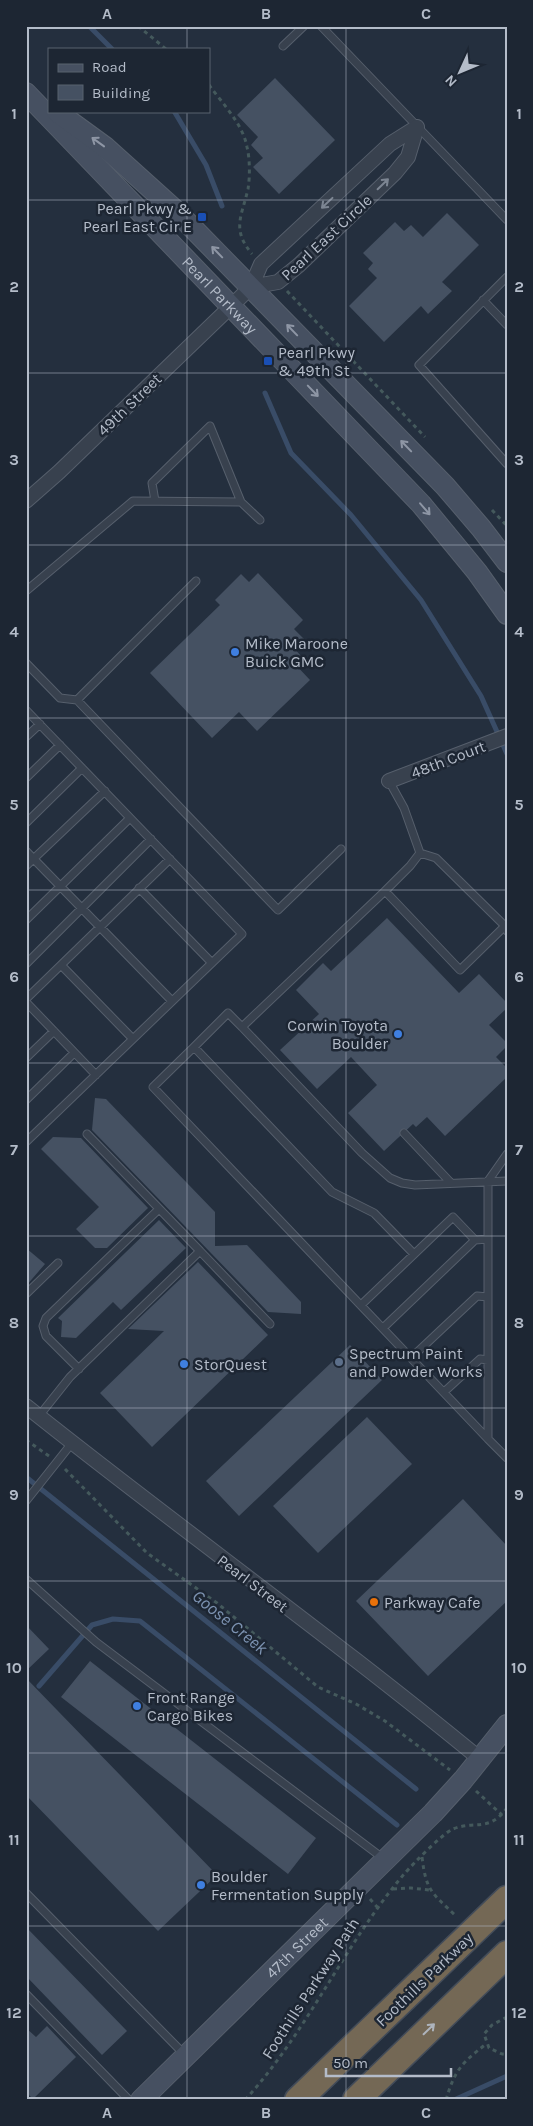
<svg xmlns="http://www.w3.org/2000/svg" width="533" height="2126" font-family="Karla,sans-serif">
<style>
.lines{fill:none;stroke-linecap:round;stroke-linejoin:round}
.stream{stroke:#394c67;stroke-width:5}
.building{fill:#455162}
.lane-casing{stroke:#565f6c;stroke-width:9}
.street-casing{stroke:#565f6c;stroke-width:16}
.secondary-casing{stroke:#565f6c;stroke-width:22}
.highway-casing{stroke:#434c59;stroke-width:29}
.path{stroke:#44595c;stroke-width:3;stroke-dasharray:4 4;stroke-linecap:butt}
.lane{stroke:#38414e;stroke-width:7}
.street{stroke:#38414e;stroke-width:14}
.secondary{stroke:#465061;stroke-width:20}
.highway{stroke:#746855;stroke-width:26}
.oneway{stroke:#8e96a5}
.oneway2{stroke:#7c8592}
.oneway3{stroke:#aeb4bd}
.grid{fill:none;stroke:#b4bcc9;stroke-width:1;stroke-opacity:0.55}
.transit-dot{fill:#1a4fb4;stroke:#1d2633;stroke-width:2}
.shop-dot{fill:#3f7fe0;stroke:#1d2633;stroke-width:2}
.service-dot{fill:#5c6f8a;stroke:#1d2633;stroke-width:2}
.food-dot{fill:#e8710a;stroke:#1d2633;stroke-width:2}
.labels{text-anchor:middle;stroke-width:5;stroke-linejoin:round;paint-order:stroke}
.poi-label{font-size:16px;fill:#b4bcc9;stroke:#1d2633;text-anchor:start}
.street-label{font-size:16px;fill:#b4bcc9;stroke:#1d2633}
.water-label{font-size:18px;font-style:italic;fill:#7c92b1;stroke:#1d2633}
.neatline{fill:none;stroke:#b4bcc9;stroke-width:2}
.grid-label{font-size:16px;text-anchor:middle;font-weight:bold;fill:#b4bcc9}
</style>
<rect width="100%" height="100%" fill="#242f3e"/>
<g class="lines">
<path class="stream" d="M89 26 112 49
M174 111 206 165 222 206
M265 393 291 453 351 515 421 600 481 696 507 754
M26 1477 416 1789
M39 1686 92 1625 113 1619 140 1621 397 1825
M454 2100 507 2076"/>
</g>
<path class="building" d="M275 78 335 140 279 194 253 167 263 158 251 145 258 137 237 115Z
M447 213 479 245 442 282 452 291 428 314 421 306 384 342 349 306 377 278 368 269 373 263 363 253 395 222 404 231 411 225 423 237Z
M258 573 303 620 294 629 304 639 294 648 301 656 294 663 310 680 257 731 239 712 212 738 150 673 220 605 215 600 241 574 249 582Z
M387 918 459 993 479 974 507 1003V1008L489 1025 507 1043V1046L496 1057 507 1068V1077L445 1136 427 1117 416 1127 413 1124 384 1151 348 1113 377 1085 351 1057 317 1089 280 1050 319 1014 296 990 323 963 331 971Z
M95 1098 106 1099 215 1212V1246L247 1245 301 1302V1314L268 1312 92 1130Z
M53 1137 81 1138 148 1208 107 1248H95L76 1229 99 1207 41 1149Z
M159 1220 186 1248 121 1310 113 1302 76 1338 61 1337 62 1321 58 1318Z
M26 1248 45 1264 26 1286Z
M198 1262 268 1335 152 1447 100 1393 164 1331 128 1329Z
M350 1345 382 1380 239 1516 206 1481Z
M367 1417 412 1464 318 1553 273 1506Z
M463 1499 507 1546V1601L428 1676 356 1601Z
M26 1625 49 1649 26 1671Z
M90 1661 316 1838 288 1874 61 1697Z
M26 1678 217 1875 158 1931 26 1795Z
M26 1927 127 2031 102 2055 26 1976Z
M47 2026 76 2057 33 2099 26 2092V2028L36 2037Z"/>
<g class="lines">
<defs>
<path id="lane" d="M321 26 507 220
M283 46 304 26
M507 277 419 365 507 464
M483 300 507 325
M155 501 152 483 210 426 241 502
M26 591 133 501 241 502 260 520
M26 663 60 698 77 700 278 910 341 849
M77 700 196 581
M26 710 242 934 26 1142
M26 737 40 724
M26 778 60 745
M389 781 404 808 420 853
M26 823 82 768
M26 851 172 1001
M420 853 410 866 385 891 460 970 505 926
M420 853 436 858 505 926 507 931
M26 866 105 791
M139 888 212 963
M385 891 242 1027 362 1153 390 1178 402 1183 415 1185 507 1181
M26 920 130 818
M26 964 151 839
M61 965 133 1039
M26 999 170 859
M26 1002 96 1075
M194 1047 228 1013 242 1027
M26 1058 54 1031
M26 1100 74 1053
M404 1133 451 1183
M87 1134 200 1251
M507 1154 488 1181V1439L507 1458
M414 1254 374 1213 332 1192 194 1047 153 1087 488 1439
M26 1294 58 1263
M361 1305 453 1217 475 1240
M383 1328 475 1240 488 1239
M411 1358 477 1296 488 1297
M79 1369 46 1336 43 1326 46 1318 159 1209
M444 1392 480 1359 488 1360
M39 1416 70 1377 200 1251 270 1324
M26 1501 72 1443
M26 1579 96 1642 384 1859
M26 1893 184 2054
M26 1994 129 2100"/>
<path id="street" d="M251 287 278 282 299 265 395 173 408 157 417 127
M26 501 59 472 251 287 261 264 390 144 417 127
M389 781 507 736
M26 1406C176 1526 332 1637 480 1759"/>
<g id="secondary">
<path id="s1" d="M26 93 421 504 477 572 507 614"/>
<path d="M57 112 105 147 176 211 445 486 481 528 507 562"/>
<path id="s2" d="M141 2100 433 1813 463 1780 507 1725"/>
</g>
<path id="highway" d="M298 2100 507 1899
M356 2100 507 1954"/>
</defs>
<use href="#lane" class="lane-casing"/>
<use href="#street" class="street-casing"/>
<use href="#secondary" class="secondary-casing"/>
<use href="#highway" class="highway-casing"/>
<path class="path" d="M138 26 166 49
M209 85C222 103 243 124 247 147 250 159 250 177 248 189 242 216 231 229 252 254
M287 291 425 437
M492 510 507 526
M26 1440 49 1456
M65 1469 147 1553 217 1603 318 1687 356 1704 385 1721 450 1770
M476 1791 502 1815
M422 1857C426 1891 432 1893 456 1916
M393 1889 411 1888 429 1890
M370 1899 378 1908
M507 2017 492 2025 484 2034 489 2048 502 2054H507
M245 2100C308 2031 345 1943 405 1873 413 1864 443 1833 453 1829 475 1820 488 1833 507 1808
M446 2100C455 2069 462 2063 486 2044"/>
<use href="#lane" class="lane"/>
<use href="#street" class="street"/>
<use href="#secondary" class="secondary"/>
<use href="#highway" class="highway"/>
</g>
<defs><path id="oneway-shaft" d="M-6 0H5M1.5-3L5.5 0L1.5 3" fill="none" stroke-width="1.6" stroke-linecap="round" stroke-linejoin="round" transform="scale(1.25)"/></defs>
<g class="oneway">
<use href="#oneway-shaft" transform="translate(98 142) rotate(-144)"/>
<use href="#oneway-shaft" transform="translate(217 252) rotate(-134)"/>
<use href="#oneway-shaft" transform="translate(292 330) rotate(-134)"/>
<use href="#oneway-shaft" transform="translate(313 391) rotate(46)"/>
<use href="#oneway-shaft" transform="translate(406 446) rotate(-134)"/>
<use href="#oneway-shaft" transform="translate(425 509) rotate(49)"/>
</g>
<g class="oneway2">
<use href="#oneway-shaft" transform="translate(383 184) rotate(-44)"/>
<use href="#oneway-shaft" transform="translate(327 203) rotate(137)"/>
</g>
<use class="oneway3" href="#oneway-shaft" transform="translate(429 2029) rotate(-44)"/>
<path class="grid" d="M187 26V49M346 26V2100M187 111V2100M26 200H507M26 373H507M26 545H507M26 718H507M26 890H507M26 1063H507M26 1236H507M26 1408H507M26 1581H507M26 1753H507M26 1926H507"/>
<g class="transit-dot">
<rect x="197" y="212" width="10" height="10" rx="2.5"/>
<rect x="263" y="356" width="10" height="10" rx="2.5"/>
</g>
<g class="shop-dot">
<circle cx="235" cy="652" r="5"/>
<circle cx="398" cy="1034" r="5"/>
<circle cx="184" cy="1364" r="5"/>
<circle cx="137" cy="1706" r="5"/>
<circle cx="201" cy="1885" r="5"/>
</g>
<circle class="service-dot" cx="339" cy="1362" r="5"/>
<circle class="food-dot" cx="374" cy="1602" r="5"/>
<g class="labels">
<g class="poi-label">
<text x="192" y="214" text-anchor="end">Pearl Pkwy &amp;<tspan x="192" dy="18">Pearl East Cir E</tspan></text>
<text x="278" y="358">Pearl Pkwy<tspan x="278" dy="18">&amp; 49th St</tspan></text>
<text x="245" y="649">Mike Maroone<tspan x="245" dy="18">Buick GMC</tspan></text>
<text x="388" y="1031" text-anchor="end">Corwin Toyota<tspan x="388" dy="18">Boulder</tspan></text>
<text x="349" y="1359">Spectrum Paint<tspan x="349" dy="18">and Powder Works</tspan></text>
<text x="194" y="1370">StorQuest</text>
<text x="384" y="1608">Parkway Cafe</text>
<text x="147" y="1703">Front Range<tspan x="147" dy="18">Cargo Bikes</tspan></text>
<text x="211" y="1882">Boulder<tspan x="211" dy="18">Fermentation Supply</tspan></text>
</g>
<g class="street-label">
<text transform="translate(326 237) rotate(-43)" y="6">Pearl East Circle</text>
<text dy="6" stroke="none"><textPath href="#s1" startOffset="280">Pearl Parkway</textPath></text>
<text transform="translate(129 404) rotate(-44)" y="6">49th Street</text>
<text transform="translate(448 759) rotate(-21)" y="6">48th Court</text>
<text transform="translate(253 1583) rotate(37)" y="6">Pearl Street</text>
<text dy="6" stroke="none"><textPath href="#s2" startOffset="218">47th Street</textPath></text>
<text transform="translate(424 1979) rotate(-44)" y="6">Foothills Parkway</text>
<text transform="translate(310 1988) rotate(-57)" y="6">Foothills Parkway Path</text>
</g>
<g class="water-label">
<text transform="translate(230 1622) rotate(39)" y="6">Goose Creek</text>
</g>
</g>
<rect width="533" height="2126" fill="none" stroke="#1d2633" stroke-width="55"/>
<rect x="48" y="48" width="162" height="65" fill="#1d2633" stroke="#59626f"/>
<rect x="58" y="64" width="25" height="8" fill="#465061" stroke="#59626f"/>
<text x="92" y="72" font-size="15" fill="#b4bcc9">Road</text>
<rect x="58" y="85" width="25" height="15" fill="#455162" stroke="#59626f"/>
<text x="92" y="98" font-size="15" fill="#b4bcc9">Building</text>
<g transform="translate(460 72) rotate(226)" stroke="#1d2633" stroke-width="4" paint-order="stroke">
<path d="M0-4L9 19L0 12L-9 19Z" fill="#b4bcc9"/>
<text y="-8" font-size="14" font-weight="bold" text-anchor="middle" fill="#b4bcc9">N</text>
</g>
<path d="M326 2068v8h125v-8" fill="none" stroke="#b4bcc9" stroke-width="2.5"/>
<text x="333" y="2068" font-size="15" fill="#b4bcc9" stroke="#1d2633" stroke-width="4" paint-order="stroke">50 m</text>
<rect x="28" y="28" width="478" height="2070" class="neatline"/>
<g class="grid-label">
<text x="107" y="19">A</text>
<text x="266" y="19">B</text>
<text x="426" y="19">C</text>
<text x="14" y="119">1</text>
<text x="519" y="119">1</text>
<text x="14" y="292">2</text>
<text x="519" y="292">2</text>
<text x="14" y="465">3</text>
<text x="519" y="465">3</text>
<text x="14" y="637">4</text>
<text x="519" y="637">4</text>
<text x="14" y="810">5</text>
<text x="519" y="810">5</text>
<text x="14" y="982">6</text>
<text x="519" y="982">6</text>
<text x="14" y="1155">7</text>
<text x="519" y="1155">7</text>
<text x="14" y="1328">8</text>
<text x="519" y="1328">8</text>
<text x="14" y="1500">9</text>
<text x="519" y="1500">9</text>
<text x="14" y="1673">10</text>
<text x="519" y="1673">10</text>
<text x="14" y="1845">11</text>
<text x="519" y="1845">11</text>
<text x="14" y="2018">12</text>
<text x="519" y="2018">12</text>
<text x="107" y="2118">A</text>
<text x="266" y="2118">B</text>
<text x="426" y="2118">C</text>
</g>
</svg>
